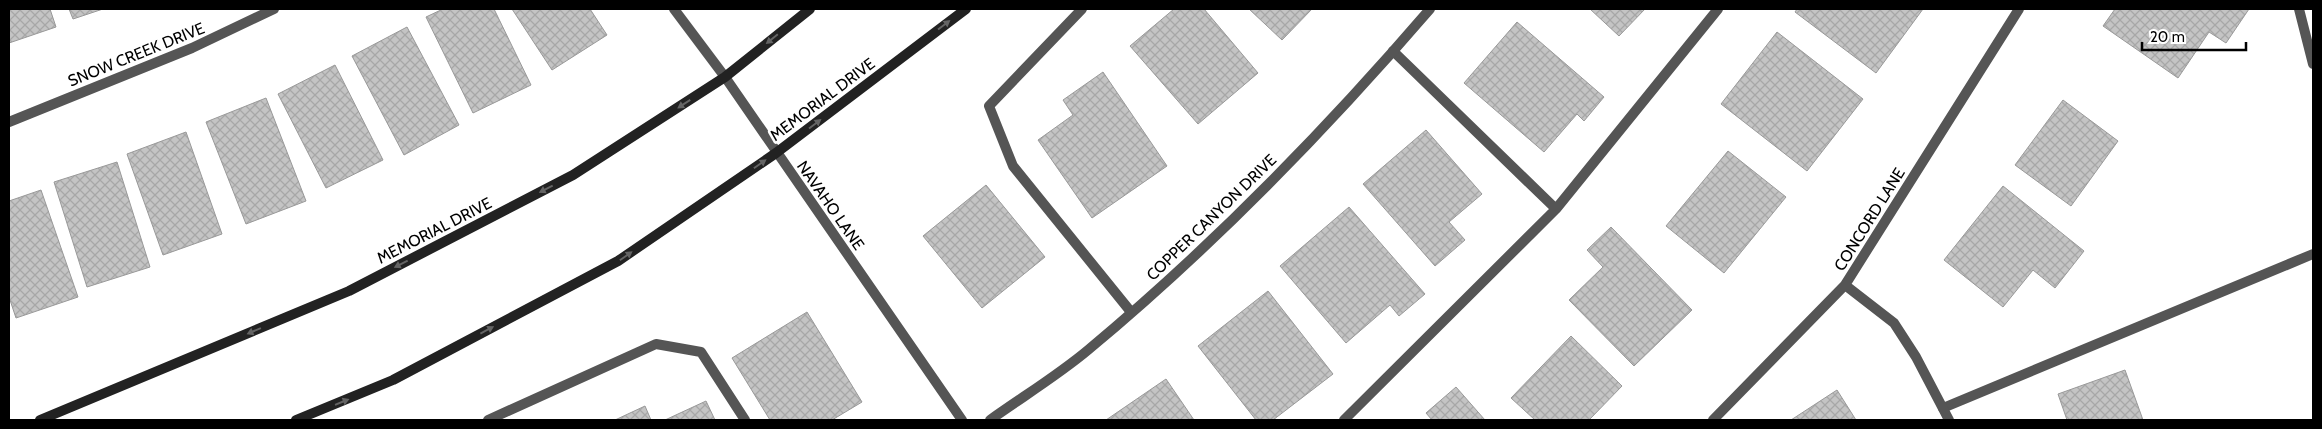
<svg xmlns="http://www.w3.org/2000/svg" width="2322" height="429" font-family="Cabin,sans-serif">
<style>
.building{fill:url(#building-cross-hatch);stroke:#999}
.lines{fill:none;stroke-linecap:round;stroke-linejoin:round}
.lane{stroke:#555;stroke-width:10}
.street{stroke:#555;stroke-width:10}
.secondary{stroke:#222;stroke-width:10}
.oneway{fill:#646464}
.labels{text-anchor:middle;stroke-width:5;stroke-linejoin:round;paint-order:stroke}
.street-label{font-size:16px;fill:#000;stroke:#fff}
</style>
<defs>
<pattern id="building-cross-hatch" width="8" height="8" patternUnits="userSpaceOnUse" patternTransform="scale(1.25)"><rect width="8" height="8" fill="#c4c4c4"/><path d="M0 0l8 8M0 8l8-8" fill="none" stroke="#a7a7a7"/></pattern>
</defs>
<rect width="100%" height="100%" fill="#fff"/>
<path class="building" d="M9 9H50L56 27 9 43Z
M69 9H103L73 19Z
M443 9H494L531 85 473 113 426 17Z
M512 9H590L607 35 552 70Z
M1174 9H1204L1258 73 1198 124 1130 46Z
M1249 9H1312L1282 40Z
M1590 9H1645L1619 36Z
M1797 9H1923L1876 73 1795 12Z
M2115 9H2249L2226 43 2209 32 2178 78 2103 26Z
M1517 22 1604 97 1584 121 1577 114 1544 152 1464 83Z
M407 27 459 125 404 155 352 56Z
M1777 32 1863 99 1807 171 1721 104Z
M335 65 383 160 326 188 278 94Z
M1103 72 1167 166 1092 218 1038 140 1073 115 1063 100Z
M266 98 306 201 246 224 206 122Z
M2063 100 2118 141 2071 206 2015 165Z
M1426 130 1482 194 1449 222 1465 240 1435 266 1363 184Z
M186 132 222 234 163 255 127 154Z
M1728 151 1786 197 1724 273 1666 226Z
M117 162 150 267 87 287 54 182Z
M986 185 1045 257 982 308 923 236Z
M2003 186 2084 251 2055 288 2033 270 2003 307 1944 260Z
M41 190 78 297 16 318 9 297V201Z
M1349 207 1425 294 1399 316 1390 305 1346 343 1280 266Z
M1611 227 1692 310 1634 366 1569 300 1603 267 1587 250Z
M1268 291 1333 374 1273 420H1256L1198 346Z
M807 312 862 402 832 420H770L732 358Z
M1571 336 1622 386 1589 420H1535L1511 398Z
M2125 370 2143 420H2067L2058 394Z
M1166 379 1194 420H1106Z
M1456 387 1485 420H1432L1426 413Z
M1837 390 1856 420H1791Z
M706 401 715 420H665Z
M645 406 651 420H615Z"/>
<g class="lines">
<path class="lane" d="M1082 9 989 106 1013 166 1131 312
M2299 9 2313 64
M1393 51 1556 209 1718 9
M1943 408 2313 254
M488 420 656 344 701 352 745 420
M1344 420 1556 209"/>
<path class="street" d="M674 9 725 77 962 420
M9 122 192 48 274 9
M1845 285 1894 323 1916 357 1949 420
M990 420C1022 397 1057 376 1088 350 1212 247 1325 131 1430 9
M1713 420 1845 285 2019 9"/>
<path class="secondary" d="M40 420 349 291 573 175 725 77 810 9
M296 420 393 380 618 261 776 153 966 9"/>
</g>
<defs><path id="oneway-solid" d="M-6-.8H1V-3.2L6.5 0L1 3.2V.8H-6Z" transform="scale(1.25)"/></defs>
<g class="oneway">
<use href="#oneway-solid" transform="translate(944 25) rotate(-37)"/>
<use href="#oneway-solid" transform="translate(772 39) rotate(141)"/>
<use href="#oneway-solid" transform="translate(684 104) rotate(147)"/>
<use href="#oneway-solid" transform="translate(815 124) rotate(-37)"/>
<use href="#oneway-solid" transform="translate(760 164) rotate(-35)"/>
<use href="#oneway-solid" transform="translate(546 189) rotate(153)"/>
<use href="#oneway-solid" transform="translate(626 256) rotate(-35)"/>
<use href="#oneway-solid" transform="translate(401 264) rotate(153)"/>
<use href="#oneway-solid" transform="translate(487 330) rotate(-28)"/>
<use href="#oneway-solid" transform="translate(254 331) rotate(157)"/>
<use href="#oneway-solid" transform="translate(342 402) rotate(-22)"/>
</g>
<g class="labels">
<g class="street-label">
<text transform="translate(136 54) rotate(-22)" y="6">SNOW CREEK DRIVE</text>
<text transform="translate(822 99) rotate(-37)" y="6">MEMORIAL DRIVE</text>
<text transform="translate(831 205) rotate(55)" y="6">NAVAHO LANE</text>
<text transform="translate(1211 217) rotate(-44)" y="6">COPPER CANYON DRIVE</text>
<text transform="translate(1869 219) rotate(-58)" y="6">CONCORD LANE</text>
<text transform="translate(434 230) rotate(-27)" y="6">MEMORIAL DRIVE</text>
</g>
</g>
<rect width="2322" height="429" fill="none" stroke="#000000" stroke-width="20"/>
<path d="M2142 42v8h104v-8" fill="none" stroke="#000000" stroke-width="2.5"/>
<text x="2150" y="42" font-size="15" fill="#000000" stroke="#ffffff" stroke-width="4" paint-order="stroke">20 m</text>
</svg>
